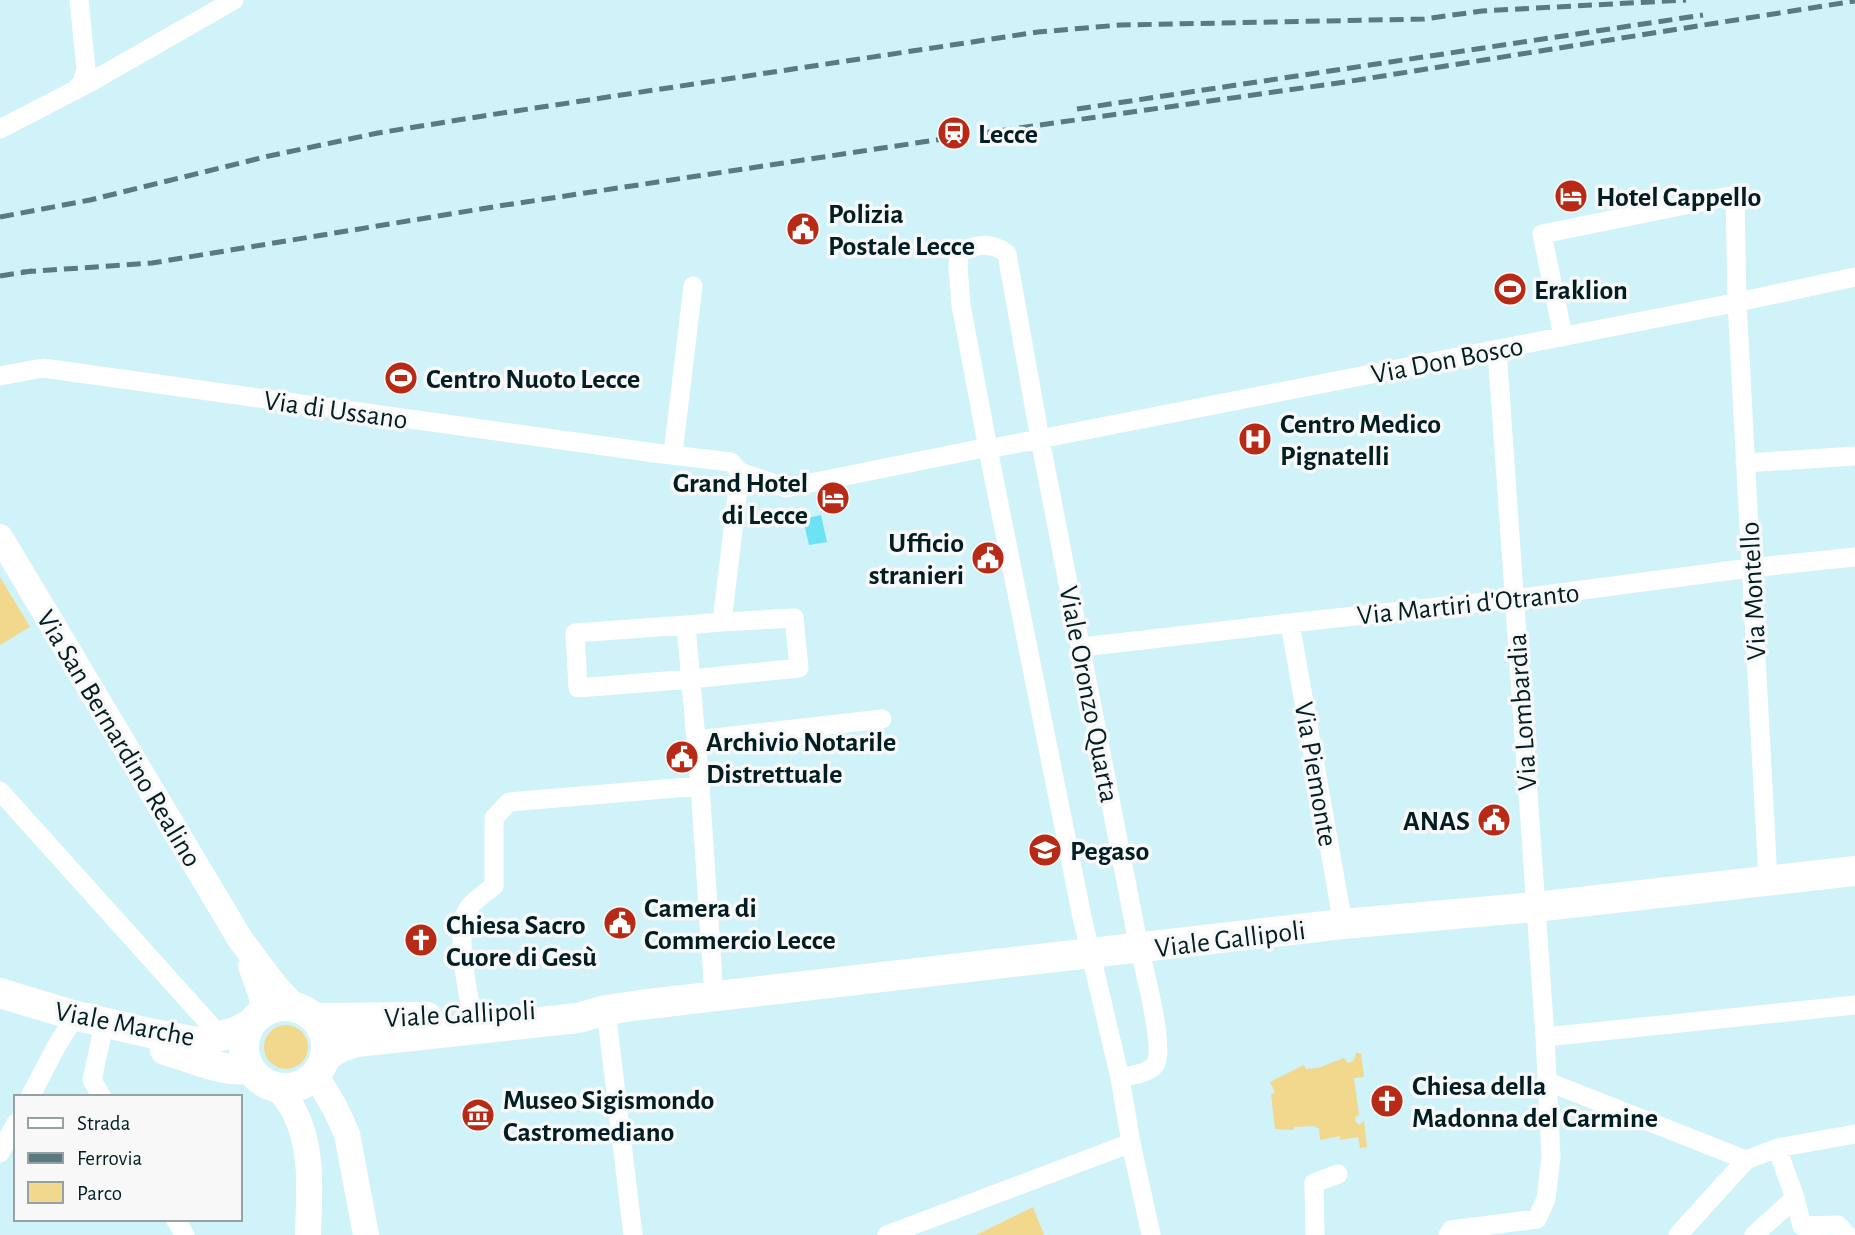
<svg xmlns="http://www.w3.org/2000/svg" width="1855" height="1235" font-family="'Alegreya Sans',sans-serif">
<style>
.green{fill:#f1d88c}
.water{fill:#6de2f7}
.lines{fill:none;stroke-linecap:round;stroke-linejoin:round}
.street{stroke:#fff;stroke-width:19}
.secondary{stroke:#fff;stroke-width:26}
.primary{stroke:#fff;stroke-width:30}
.rail{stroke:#5a7a80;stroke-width:5;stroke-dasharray:14 7;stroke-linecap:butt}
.labels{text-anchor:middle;stroke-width:7;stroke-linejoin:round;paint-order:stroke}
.poi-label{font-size:28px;font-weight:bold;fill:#001e23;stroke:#f8f8f8;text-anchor:start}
.street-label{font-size:28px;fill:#001e23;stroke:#f8f8f8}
</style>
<rect width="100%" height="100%" fill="#d0f2f9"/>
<path class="green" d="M0 577 30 627 0 645Z
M264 1047a22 22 0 1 1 44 0a22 22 0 1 1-44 0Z
M1356 1053H1361L1364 1077 1354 1078 1359 1115 1356 1116 1355 1121 1359 1125 1364 1121 1367 1147 1360 1148 1358 1137 1340 1140V1136L1320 1140 1319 1128H1316L1315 1126 1294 1127V1130L1275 1129 1271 1094 1275 1093 1270 1082 1304 1065 1306 1069 1318 1068 1344 1058 1348 1063 1354 1060Z
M1033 1207 1044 1235H976Z"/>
<path class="water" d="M821 515 827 542 809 545 803 519Z"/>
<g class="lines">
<path class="street" d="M75 90 82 83 86 69 79 0
M0 129 89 83 234 0
M1563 336 1542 234 1735 195 1737 302 1768 880
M0 376 43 368 655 453 731 462 740 472 786 488 979 449H988L1040 439 1724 305 1855 277
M673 454 693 286
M1745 463 1855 456
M1290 623 1343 924
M686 625 575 633 578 688 691 679 799 668 794 618 722 622
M1082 647 1290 623 1513 599 1750 568 1855 557
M696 740 882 719
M0 791 214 1029 217 1037
M714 996 700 786 686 625 722 622 740 472
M606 1010 633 1235
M472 1014C467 990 456 932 466 912 471 902 485 893 494 886V818L509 802 700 786
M1545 1037 1855 1005
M1120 1078C1131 1075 1148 1074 1155 1065 1166 1051 1144 968 1139 948L1040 439 1007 254C993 242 974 243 959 254L958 266 961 305 988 449 1082 917 1120 1078 1131 1143 1151 1235
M1546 1081 1746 1160
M30 1097 56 1047 69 1026
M102 1097 92 1080 102 1034
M1777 1148 1795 1198 1802 1226 1838 1225 1847 1235
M0 1153 16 1123
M175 1219 185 1235
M887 1235 1131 1143
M1315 1235 1314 1183 1338 1174
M1448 1235 1451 1230 1537 1219 1546 1199 1551 1156 1545 1037 1497 349
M1678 1235 1746 1160 1777 1148 1855 1134
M1754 1235 1795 1198"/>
<path class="secondary" d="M0 537 240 939 276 987 295 1007
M251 966 261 994 264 1011
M316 1076 335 1108 347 1134 366 1235
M279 1089C284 1096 290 1103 294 1111 314 1149 309 1194 308 1235"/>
<path class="primary" d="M0 993 73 1015 149 1033 198 1042 232 1033 250 1025
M244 1047a41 41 0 1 1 82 0a41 41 0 1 1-82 0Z
M315 1018 427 1017
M165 1050C190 1057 224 1073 249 1069
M326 1056 341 1047 357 1042 578 1018 606 1010 640 1005 1343 924 1535 907 1855 871"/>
<path class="rail" d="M1077 109 1703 15
M0 217 90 200 269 156 378 133 489 115 1038 32 1120 25 1424 19 1482 11 1686 0
M22 272 152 263 499 206 962 136 1345 82 1855 1
M0 276 32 271"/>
</g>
<defs>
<symbol id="station-disc" viewBox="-11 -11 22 22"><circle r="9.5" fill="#b72a16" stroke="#f8f8f8"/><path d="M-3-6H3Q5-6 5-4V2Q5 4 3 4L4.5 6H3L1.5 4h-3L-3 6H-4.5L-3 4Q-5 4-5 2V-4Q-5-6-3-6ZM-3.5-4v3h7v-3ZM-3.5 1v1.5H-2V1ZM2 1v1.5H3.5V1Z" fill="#fff"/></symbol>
<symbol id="hotel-disc" viewBox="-11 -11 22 22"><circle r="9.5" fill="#b72a16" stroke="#f8f8f8"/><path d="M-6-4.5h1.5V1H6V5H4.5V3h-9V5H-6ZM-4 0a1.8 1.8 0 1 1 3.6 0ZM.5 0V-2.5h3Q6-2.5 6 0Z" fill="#fff"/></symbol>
<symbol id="civic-disc" viewBox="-11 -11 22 22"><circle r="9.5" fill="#b72a16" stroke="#f8f8f8"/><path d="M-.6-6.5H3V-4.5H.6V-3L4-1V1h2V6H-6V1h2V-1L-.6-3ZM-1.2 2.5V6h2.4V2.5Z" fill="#fff"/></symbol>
<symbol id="stadium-disc" viewBox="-11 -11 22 22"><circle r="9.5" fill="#b72a16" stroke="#f8f8f8"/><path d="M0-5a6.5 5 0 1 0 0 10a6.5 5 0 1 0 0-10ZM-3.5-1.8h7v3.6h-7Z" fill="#fff"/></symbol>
<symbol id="hospital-disc" viewBox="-11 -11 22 22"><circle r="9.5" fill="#b72a16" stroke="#f8f8f8"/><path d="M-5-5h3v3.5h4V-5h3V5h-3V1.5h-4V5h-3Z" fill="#fff"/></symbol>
<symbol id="university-disc" viewBox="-11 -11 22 22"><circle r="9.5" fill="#b72a16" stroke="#f8f8f8"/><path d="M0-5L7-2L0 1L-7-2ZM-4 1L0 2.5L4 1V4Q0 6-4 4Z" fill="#fff"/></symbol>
<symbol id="church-disc" viewBox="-11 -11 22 22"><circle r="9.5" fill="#b72a16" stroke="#f8f8f8"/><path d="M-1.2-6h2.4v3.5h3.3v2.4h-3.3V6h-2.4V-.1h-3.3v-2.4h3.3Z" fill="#fff"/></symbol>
<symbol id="museum-disc" viewBox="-11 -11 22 22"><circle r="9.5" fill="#b72a16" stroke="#f8f8f8"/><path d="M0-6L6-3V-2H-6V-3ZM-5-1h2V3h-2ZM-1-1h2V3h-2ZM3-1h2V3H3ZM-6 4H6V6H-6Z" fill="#fff"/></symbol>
</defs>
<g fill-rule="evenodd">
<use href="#station-disc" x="935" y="114" width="38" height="38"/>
<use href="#hotel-disc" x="1552" y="177" width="38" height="38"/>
<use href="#civic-disc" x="784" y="210" width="38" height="38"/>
<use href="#stadium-disc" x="1491" y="270" width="38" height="38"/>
<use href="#stadium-disc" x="382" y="359" width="38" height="38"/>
<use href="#hospital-disc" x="1236" y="420" width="38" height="38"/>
<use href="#hotel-disc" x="814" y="479" width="38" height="38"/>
<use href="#civic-disc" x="969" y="539" width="38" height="38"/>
<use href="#civic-disc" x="663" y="738" width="38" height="38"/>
<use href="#civic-disc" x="1475" y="801" width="38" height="38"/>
<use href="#university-disc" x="1026" y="831" width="38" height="38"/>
<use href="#civic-disc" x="601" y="904" width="38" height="38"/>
<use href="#church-disc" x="402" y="921" width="38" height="38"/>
<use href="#church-disc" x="1368" y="1082" width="38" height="38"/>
<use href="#museum-disc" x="459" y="1096" width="38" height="38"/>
</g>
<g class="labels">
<g class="poi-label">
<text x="978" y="143">Lecce</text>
<text x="1596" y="206">Hotel Cappello</text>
<text x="828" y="223">Polizia<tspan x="828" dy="32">Postale Lecce</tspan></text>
<text x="1534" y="299">Eraklion</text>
<text x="426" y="388">Centro Nuoto Lecce</text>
<text x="1280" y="433">Centro Medico<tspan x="1280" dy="32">Pignatelli</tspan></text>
<text x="808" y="492" text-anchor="end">Grand Hotel<tspan x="808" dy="32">di Lecce</tspan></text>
<text x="964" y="552" text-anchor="end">Ufficio<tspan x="964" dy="32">stranieri</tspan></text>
<text x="706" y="751">Archivio Notarile<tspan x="706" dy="32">Distrettuale</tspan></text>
<text x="1470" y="830" text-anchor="end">ANAS</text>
<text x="1070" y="860">Pegaso</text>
<text x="644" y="917">Camera di<tspan x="644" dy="32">Commercio Lecce</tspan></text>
<text x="446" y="934">Chiesa Sacro<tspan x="446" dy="32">Cuore di Gesù</tspan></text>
<text x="1412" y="1095">Chiesa della<tspan x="1412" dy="32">Madonna del Carmine</tspan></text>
<text x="503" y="1109">Museo Sigismondo<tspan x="503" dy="32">Castromediano</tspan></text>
</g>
<g class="street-label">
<text transform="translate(1447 359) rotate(-11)" y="10">Via Don Bosco</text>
<text transform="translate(336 409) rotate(8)" y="10">Via di Ussano</text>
<text transform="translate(1752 591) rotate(-93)" y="10">Via Montello</text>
<text transform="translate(1468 603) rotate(-6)" y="10">Via Martiri d'Otranto</text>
<text transform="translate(1090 694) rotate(79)" y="10">Viale Oronzo Quarta</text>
<text transform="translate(1521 712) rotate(-94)" y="10">Via Lombardia</text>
<text transform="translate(120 738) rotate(59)" y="10">Via San Bernardino Realino</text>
<text transform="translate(1317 774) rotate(80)" y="10">Via Piemonte</text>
<text transform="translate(1230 938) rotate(-7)" y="10">Viale Gallipoli</text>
<text transform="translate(460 1013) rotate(-3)" y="10">Viale Gallipoli</text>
<text transform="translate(125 1023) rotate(11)" y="10">Viale Marche</text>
</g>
</g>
<rect x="14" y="1095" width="228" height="126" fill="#f8f8f8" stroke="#95a1a3" stroke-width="2"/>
<rect x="28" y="1118" width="35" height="10" fill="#ffffff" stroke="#95a1a3" stroke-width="2"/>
<text x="77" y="1130" font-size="21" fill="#001e23">Strada</text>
<rect x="28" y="1153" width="35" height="10" fill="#5a7a80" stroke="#95a1a3" stroke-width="2"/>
<text x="77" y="1165" font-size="21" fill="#001e23">Ferrovia</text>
<rect x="28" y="1182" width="35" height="21" fill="#f1d88c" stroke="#95a1a3" stroke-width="2"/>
<text x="77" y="1200" font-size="21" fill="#001e23">Parco</text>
</svg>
